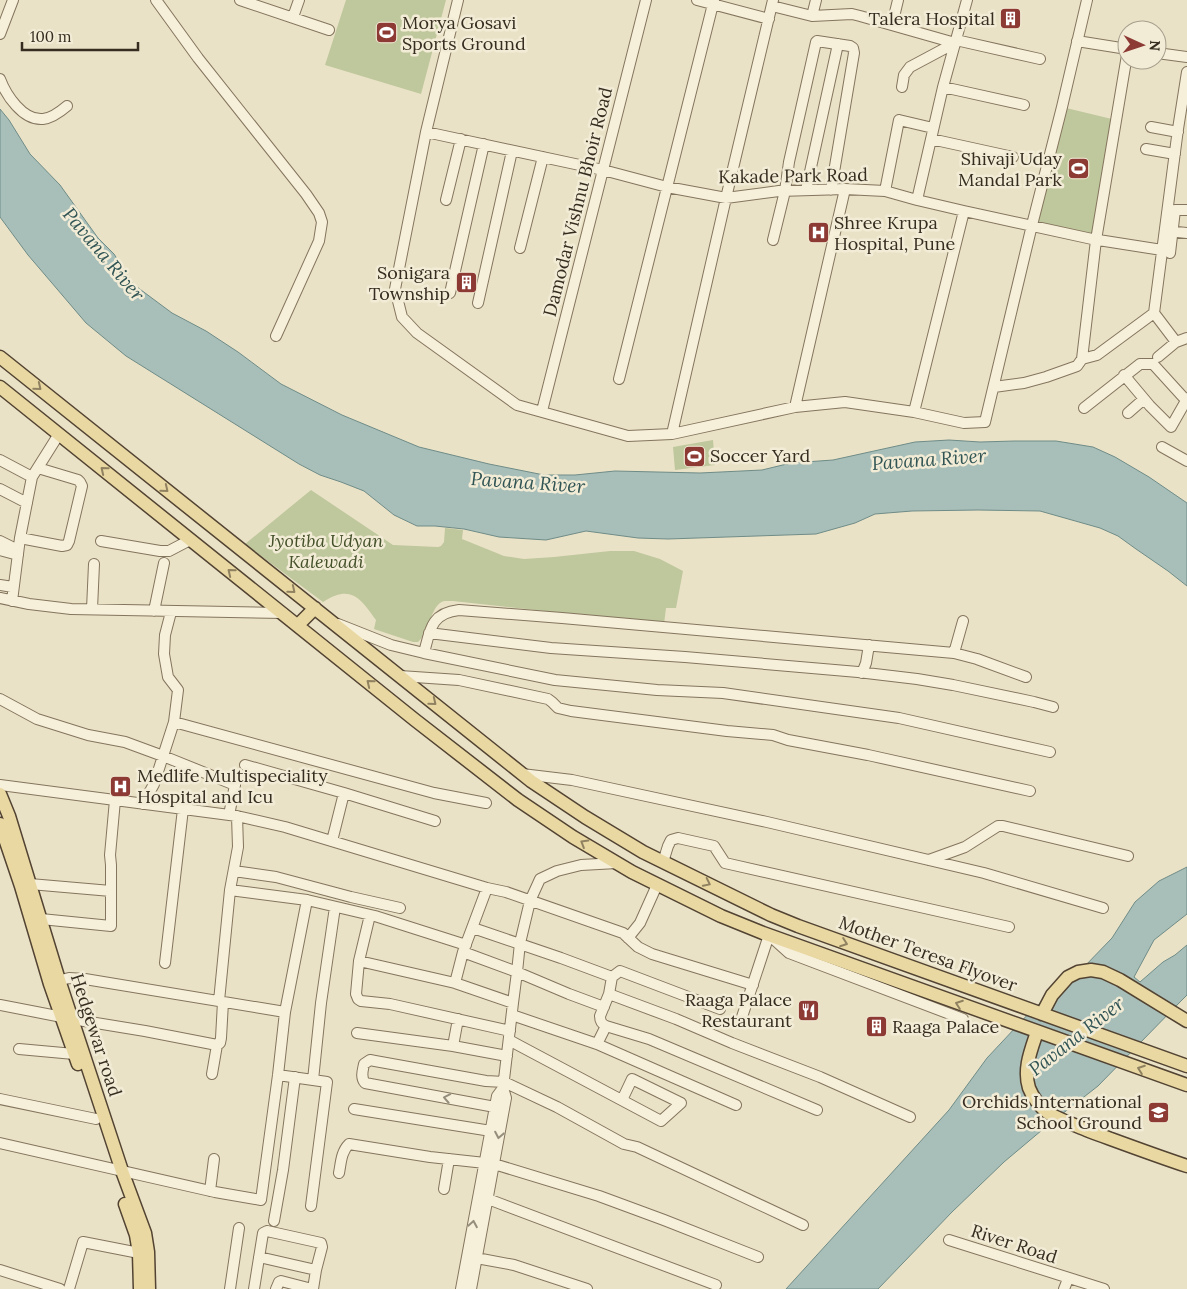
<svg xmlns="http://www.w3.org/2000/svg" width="1187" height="1289" font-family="Lora,serif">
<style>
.green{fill:#bfc79c}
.water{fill:#a8beb9;stroke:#6f8c87}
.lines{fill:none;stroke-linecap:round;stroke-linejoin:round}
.minor-casing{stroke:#84755e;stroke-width:12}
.major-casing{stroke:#524332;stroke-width:15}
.minor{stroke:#f6efd9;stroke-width:10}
.major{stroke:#e9d8a2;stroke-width:12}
.oneway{stroke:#908261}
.oneway2{stroke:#968e7c}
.labels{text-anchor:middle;stroke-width:5;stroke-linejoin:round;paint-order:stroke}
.poi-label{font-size:18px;fill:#362c20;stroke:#f2ecd6;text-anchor:end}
.street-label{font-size:18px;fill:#362c20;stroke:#f2ecd6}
.park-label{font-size:18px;font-style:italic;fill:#445029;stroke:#f2ecd6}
.water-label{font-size:19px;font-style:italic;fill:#315454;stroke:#f2ecd6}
</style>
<rect width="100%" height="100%" fill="#eae2c7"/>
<path class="green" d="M346 0H446L421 94 325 65Z
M1062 107 1116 120 1092 239 1032 225Z
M713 440 715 465 675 470 673 447Z
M311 490 393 545 438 547 441 546 444 542 445 528 463 530 462 539 504 556 524 559 554 557 610 551H634L660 559 683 571 676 608H666L664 624 453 601C450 601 447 601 444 601 430 605 430 633 418 642H413L374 629 376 620C360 598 351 584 323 602L245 544Z"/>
<path class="water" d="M0 109 9 120 30 154 60 185 98 238 114 254 133 284 172 313 206 331 238 352 281 384 342 415 419 447 489 464 544 475H575L615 471 700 473 762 470 791 463 833 460 915 442 949 440 980 442 1014 441H1056L1093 447 1115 457 1149 477 1187 503V586L1168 571 1136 549 1118 536 1100 528 1040 511 978 510 912 511 875 514 855 523 816 534 668 539 638 538 586 531 546 540 499 537 464 529 435 526H417L394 515 364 491 341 482 320 475 299 464 126 356 86 323 63 296 28 255 0 217Z
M1187 867V914L1154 940 1134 977 1140 982 1163 962 1175 955 1187 945V995L1181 1001 1098 1086 1048 1125 1004 1162 952 1212 878 1289H786L949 1110 987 1058 1031 1011 1083 968 1112 938 1135 902 1159 881Z"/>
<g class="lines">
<defs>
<path id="minor" d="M156 0 198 58 306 194 319 213 322 222 319 241 276 336
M240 0 329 30
M458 0 426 132 395 289 402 317 417 333 517 405 628 436 672 434 795 407 845 402 914 412 964 423 985 422 1032 225 1062 107 1087 0
M697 0 769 19
M772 6 812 16 852 14 860 16 955 43
M812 16 816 0
M293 17 299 0
M892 25 898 0
M0 34 13 0
M956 40 1040 59
M1077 41 1127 49
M1157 53 1187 57
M1187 72 1178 129 1154 313 1176 342 1187 338
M0 79C6 95 23 121 43 119 52 118 60 112 67 106
M902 87 904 75 910 67 955 43
M943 87 1024 105
M1151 127 1178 132
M426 132 603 170 667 187 726 198 779 191 845 189 885 191 917 200 964 211 1092 239 1162 250
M931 139 1013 157
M1146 149 1175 154
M806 190 838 44
M885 191 899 120 933 128
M446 200 461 139
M917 200 943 87 967 0
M1168 231 1187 233
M773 240 785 191 789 162 816 42 817 41 850 46 853 48 854 53 831 190
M520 248 543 157
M1170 253 1175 210H1187
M450 293 484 144
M478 303 512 151
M1158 357 1176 342
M1082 359 1096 240 1127 55
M1124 375 1150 406 1171 427 1187 399
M619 379 714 0
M994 387 1024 383 1046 377 1077 366 1082 359 1097 355 1154 313
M795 407 845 189
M1084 408 1140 364H1153L1183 397 1187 399
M542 411 646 0
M914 412 964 211
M1128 413 1144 399
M672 434 726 198 773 0
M1162 447 1187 461
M0 460 32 477
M0 489 27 503
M20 538 62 546 67 545 69 541 82 486 80 482 78 480 38 468
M0 541 18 550
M101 541 160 551H169L190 540
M0 550 18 555
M0 585 13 587
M0 598 29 604 71 609 283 613
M12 601 20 538 32 477 59 434
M92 609 94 564
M154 611 164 563
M338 624 391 645 424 653C430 630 431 613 459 610L562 618 954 653 977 659 1026 677
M429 633 551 648 685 657 858 672 917 679 953 685 1034 702 1053 707
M424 653 555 680 657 690 723 693 899 718 1050 752
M954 653 963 621
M862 673 866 663 869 645
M400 676 459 680 548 699 552 702 558 708 571 711 727 731 773 735 788 740 868 755 1030 791
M0 699 37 719 88 735 125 742 163 756 235 785 229 815
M174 722 434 793 486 803
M245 765 344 793
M522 774 572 780 767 822 984 873 1103 908
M0 785 237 816 285 827 487 888 506 892 623 933 638 947 652 954 753 985
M143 804 154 784 174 722 178 690 168 677 164 654 165 635 171 612
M332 841 344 793 435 821
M929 860 965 847 998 826H1003L1128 856
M663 862 668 846 671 840 678 838 714 846 725 863 1009 927
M234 871 276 877 351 897 400 908
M25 885 30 884 111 891
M230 890 307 900 375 916 466 945
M370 915 359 961 356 994 358 999 361 1001 390 1004 510 1031
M41 919 111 926V865L110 855 115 800
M473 928 561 958 612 977
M628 938 640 923 657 885
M463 952 517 972 569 994 604 1007
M359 961 455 983 513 1003
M165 963 183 809
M54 982 69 978 85 979 285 1012
M455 983 463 952 487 888
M609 994 676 1019 732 1043 820 1077 910 1117
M219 1001 230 890 238 847 237 816
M0 1005 62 1017
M720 1009 620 971 612 977 609 994 600 1016C600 1022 602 1024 606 1026L649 1039 817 1110
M512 1015 597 1044 736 1105
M72 1019 145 1031 217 1045 220 1043 221 1038 223 1002
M741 1020 769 935 789 953 963 1019
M357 1033 453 1046 507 1056
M509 1040 520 1046 661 1121 681 1103 632 1079 622 1100
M597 1044 606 1026
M453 1046 458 1019
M19 1049 74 1054
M212 1074 217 1045
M278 1075 327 1082 311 1206
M313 1080 321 1003 335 907
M0 1099 96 1119
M495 1107 365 1083C360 1077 363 1070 364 1064L370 1060 375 1061 486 1081 504 1082 557 1107 624 1144 637 1147 803 1225
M354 1109 491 1131
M0 1143 215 1192 261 1200 278 1075 285 1012 307 900
M339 1173C341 1163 341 1152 349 1144L430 1157 494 1164 599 1196 664 1220 758 1257
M444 1189 449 1159
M210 1191 214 1159
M488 1199 716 1285
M274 1221 283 1170 295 1077
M949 1240 1104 1289
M259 1257 316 1270 313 1289
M471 1257 514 1265 587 1289
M0 1270 60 1289
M69 1289 83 1242 139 1253
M230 1289 239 1228
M254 1289 263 1233 267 1231 321 1243 322 1247 316 1270
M276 1289 279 1282 281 1281 312 1289
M461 1289 497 1096 503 1088
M471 1289 506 1098 503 1088 513 1003 517 972 520 943 530 901 540 879 557 871 581 865 617 863
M1064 1289 1068 1279"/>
<path id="major" d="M0 357 531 781 585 817 643 852 771 915 798 926 1187 1066
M0 387 415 720 518 800 573 837 632 872 721 916 763 933 1187 1085
M298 625 315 608
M0 794 9 816 59 980 122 1171 145 1233 148 1252 149 1289
M0 824 21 886 50 984 78 1064
M1042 1014 1052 995 1068 977 1078 972 1091 970 1103 972 1120 980 1187 1021
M1037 1032C1031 1050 1023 1069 1029 1088 1032 1096 1040 1107 1047 1112 1057 1119 1078 1126 1089 1131 1122 1143 1154 1155 1187 1166
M125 1204 136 1235 139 1253 140 1289"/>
</defs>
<use href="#minor" class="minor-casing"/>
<use href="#major" class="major-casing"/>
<use href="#minor" class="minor"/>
<use href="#major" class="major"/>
</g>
<defs><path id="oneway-chevron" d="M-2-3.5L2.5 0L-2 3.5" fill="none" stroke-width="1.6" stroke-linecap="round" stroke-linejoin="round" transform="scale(1.25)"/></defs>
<g class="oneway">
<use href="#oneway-chevron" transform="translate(38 387) rotate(39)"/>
<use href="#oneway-chevron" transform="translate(104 470) rotate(-141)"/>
<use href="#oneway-chevron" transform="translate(165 489) rotate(39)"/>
<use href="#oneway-chevron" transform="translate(231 572) rotate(-141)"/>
<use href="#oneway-chevron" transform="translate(292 590) rotate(39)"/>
<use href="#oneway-chevron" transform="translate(370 683) rotate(-141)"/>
<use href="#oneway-chevron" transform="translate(433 702) rotate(39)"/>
<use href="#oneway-chevron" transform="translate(584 843) rotate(-149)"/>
<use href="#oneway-chevron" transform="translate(707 883) rotate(26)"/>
<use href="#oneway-chevron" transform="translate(844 943) rotate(20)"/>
<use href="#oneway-chevron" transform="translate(959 1004) rotate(-160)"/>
<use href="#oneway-chevron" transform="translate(1141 1069) rotate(-160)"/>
</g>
<g class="oneway2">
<use href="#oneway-chevron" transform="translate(447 1098) rotate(-169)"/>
<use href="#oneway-chevron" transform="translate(499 1135) rotate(101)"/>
<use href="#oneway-chevron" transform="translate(473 1224) rotate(-80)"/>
</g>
<defs>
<symbol id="building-square" viewBox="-11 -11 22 22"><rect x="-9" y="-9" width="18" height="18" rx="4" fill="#8d3934" stroke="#f2ecd6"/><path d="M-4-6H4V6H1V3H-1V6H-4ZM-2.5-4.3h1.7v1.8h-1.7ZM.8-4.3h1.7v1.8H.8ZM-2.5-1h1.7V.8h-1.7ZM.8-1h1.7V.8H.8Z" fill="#fff"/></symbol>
<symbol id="stadium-square" viewBox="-11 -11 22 22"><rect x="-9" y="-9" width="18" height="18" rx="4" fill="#8d3934" stroke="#f2ecd6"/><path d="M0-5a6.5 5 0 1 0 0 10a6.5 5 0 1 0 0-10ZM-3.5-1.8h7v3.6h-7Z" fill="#fff"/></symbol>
<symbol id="hospital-square" viewBox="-11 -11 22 22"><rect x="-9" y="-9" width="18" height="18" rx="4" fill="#8d3934" stroke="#f2ecd6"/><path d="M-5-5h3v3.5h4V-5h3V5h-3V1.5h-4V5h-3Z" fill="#fff"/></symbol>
<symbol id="restaurant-square" viewBox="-11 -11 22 22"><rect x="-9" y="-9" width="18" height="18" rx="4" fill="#8d3934" stroke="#f2ecd6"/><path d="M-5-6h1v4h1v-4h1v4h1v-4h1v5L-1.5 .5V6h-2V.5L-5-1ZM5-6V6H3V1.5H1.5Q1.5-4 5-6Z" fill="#fff"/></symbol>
<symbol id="school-square" viewBox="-11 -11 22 22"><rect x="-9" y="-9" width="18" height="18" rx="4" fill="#8d3934" stroke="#f2ecd6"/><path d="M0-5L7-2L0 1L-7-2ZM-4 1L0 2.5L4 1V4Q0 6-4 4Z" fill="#fff"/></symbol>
</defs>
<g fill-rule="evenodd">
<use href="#building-square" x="998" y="6" width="25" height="25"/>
<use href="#stadium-square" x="374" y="20" width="25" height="25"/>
<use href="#stadium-square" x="1066" y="156" width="25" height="25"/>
<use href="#hospital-square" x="806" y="220" width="25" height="25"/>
<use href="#building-square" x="454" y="270" width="25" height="25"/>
<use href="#stadium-square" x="682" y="444" width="25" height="25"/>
<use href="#hospital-square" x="108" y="774" width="25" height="25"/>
<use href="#restaurant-square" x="796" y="998" width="25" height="25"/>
<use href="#building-square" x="864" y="1014" width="25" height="25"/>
<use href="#school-square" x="1146" y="1100" width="25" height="25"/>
</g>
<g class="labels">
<g class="poi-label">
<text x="995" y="25">Talera Hospital</text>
<text x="402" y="29" text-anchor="start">Morya Gosavi<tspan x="402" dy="21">Sports Ground</tspan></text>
<text x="1062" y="165">Shivaji Uday<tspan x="1062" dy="21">Mandal Park</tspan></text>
<text x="834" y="229" text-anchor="start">Shree Krupa<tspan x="834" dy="21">Hospital, Pune</tspan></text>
<text x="450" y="279">Sonigara<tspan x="450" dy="21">Township</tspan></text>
<text x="710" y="462" text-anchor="start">Soccer Yard</text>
<text x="137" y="782" text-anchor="start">Medlife Multispeciality<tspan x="137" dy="21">Hospital and Icu</tspan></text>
<text x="792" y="1006">Raaga Palace<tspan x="792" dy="21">Restaurant</tspan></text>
<text x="892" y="1033" text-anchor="start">Raaga Palace</text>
<text x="1142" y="1108">Orchids International<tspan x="1142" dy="21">School Ground</tspan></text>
</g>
<g class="street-label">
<text transform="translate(793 176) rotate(-1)" y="6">Kakade Park Road</text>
<text transform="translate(578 202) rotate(-76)" y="6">Damodar Vishnu Bhoir Road</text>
<text transform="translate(928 954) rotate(20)" y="6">Mother Teresa Flyover</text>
<text transform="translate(96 1035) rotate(72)" y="6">Hedgewar road</text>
<text transform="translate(1014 1244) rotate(18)" y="6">River Road</text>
</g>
<g class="park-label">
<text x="326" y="547">Jyotiba Udyan<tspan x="326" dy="21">Kalewadi</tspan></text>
</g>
<g class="water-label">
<text transform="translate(104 254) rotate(50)" y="7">Pavana River</text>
<text transform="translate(929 459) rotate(-4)" y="7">Pavana River</text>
<text transform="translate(528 482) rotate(4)" y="7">Pavana River</text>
<text transform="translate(1076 1036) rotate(-38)" y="7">Pavana River</text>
</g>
</g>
<g transform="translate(1142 45) rotate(93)"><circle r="24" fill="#f2ecd6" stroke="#a79f8d"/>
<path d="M0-4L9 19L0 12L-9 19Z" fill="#8d3934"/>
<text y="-8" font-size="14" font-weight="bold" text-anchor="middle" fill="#362c20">N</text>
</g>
<path d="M22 42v8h116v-8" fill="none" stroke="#362c20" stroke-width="2.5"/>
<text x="30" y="42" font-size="15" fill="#362c20" stroke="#f2ecd6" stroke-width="4" paint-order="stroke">100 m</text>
</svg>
